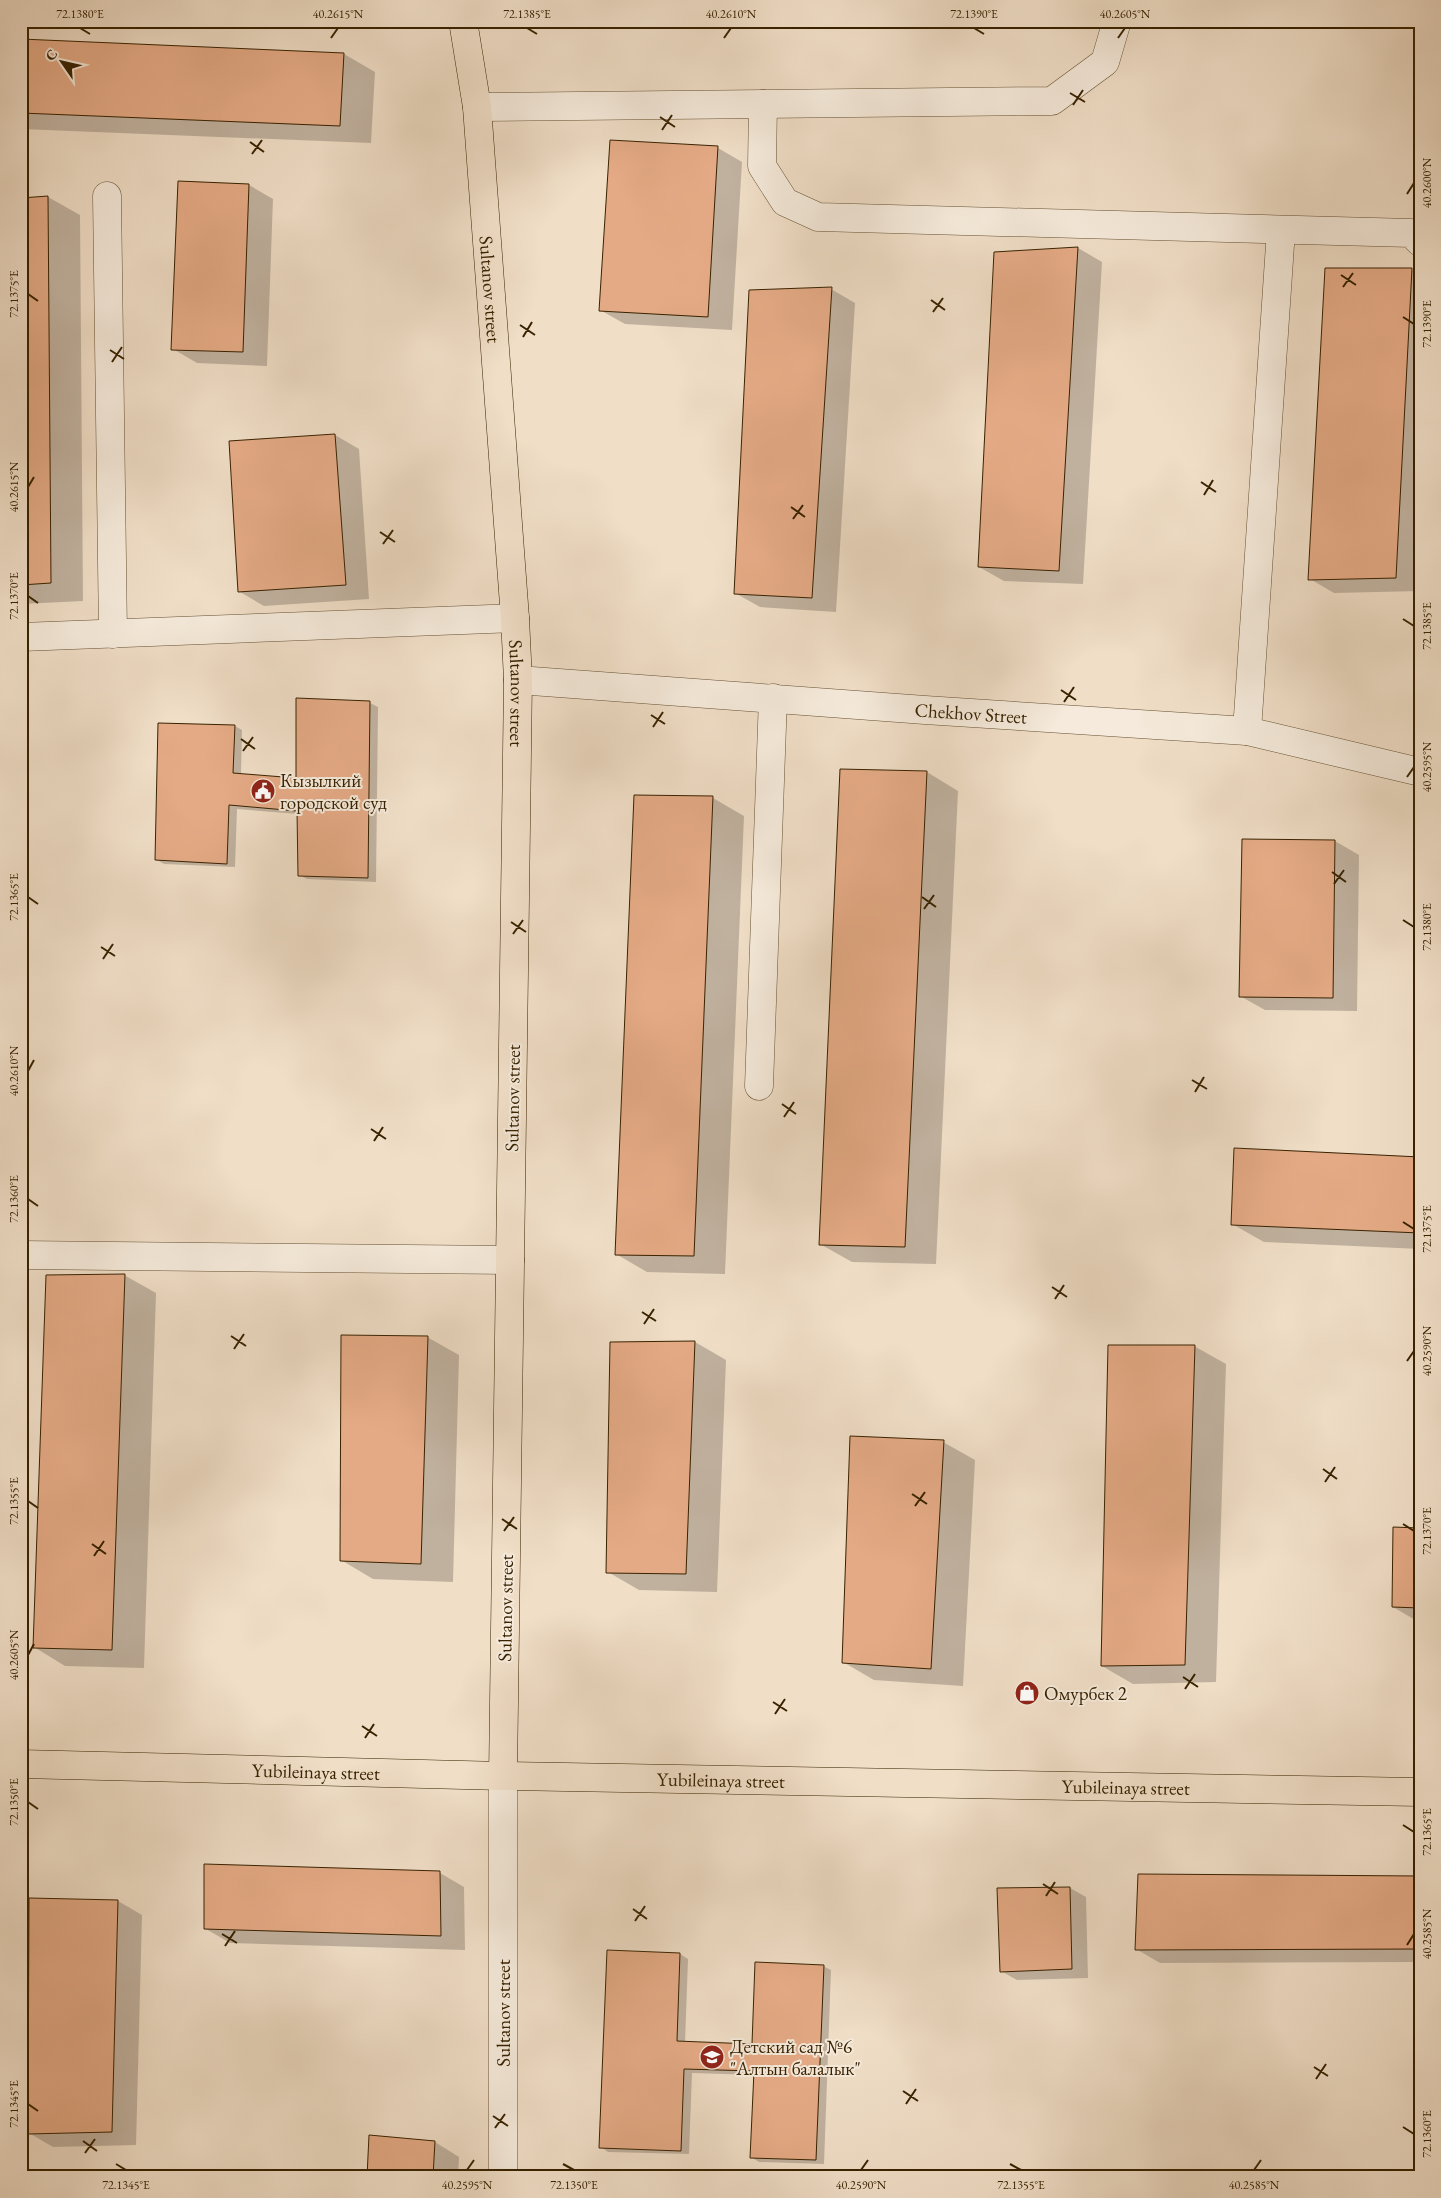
<svg xmlns="http://www.w3.org/2000/svg" width="1441" height="2198" font-family="'EB Garamond',serif">
<style>
.shadow{fill:#0003}
.building{fill:#e4aa85;stroke:#382200}
.lines{fill:none;stroke-linecap:round;stroke-linejoin:round}
.minor-casing{stroke:#665132;stroke-width:29}
.major-casing{stroke:#382200;stroke-width:29}
.minor{stroke:#f5eadb;stroke-width:28}
.major{stroke:#f0dec7;stroke-width:28}
.ticks{fill:none;stroke:#382200;stroke-width:2}
.labels{text-anchor:middle;stroke-width:4;stroke-linejoin:round;paint-order:stroke}
.street-label{font-size:19px;fill:#382200;stroke:#f5eadb}
.poi-label{font-size:19px;fill:#382200;stroke:#f5eadb;text-anchor:start}
.neatline{fill:none;stroke:#382200;stroke-width:2}
.ticks-label{font-size:12px;text-anchor:middle;fill:#382200}
</style>
<rect width="100%" height="100%" fill="#f0dec7"/>
<filter id="stains"><feTurbulence type="fractalNoise" baseFrequency=".004" numOctaves="4"/><feColorMatrix values="0 0 0 0 .2 0 0 0 0 .09 0 0 0 0 .02 0 0 0 .5 -.17"/></filter>
<radialGradient id="worn" r=".72"><stop offset=".6" stop-color="#630" stop-opacity="0"/><stop offset="1" stop-color="#630" stop-opacity=".3"/></radialGradient>
<path class="shadow" d="M21 41 344 54 375 72 371 143 21 129Z
M718 148 742 162 732 330 625 324 600 310Z
M249 185 273 199 267 366 197 363 173 349Z
M48 197 80 215 83 601 21 604V199Z
M1078 248 1102 262 1083 584 1004 581 979 567Z
M1411 269 1420 274V591L1334 593 1310 579Z
M831 289 855 303 836 612 760 607 735 593Z
M335 435 359 449 369 599 264 606 240 592Z
M297 700 370 703 378 707 376 882 307 879 299 875 298 814 237 809 235 867 164 864 157 860 235 726 242 730 241 775 297 779Z
M927 772 958 791 936 1264 852 1262 820 1244Z
M635 796 713 798 744 816 725 1274 647 1272 616 1254Z
M1243 840 1335 841 1359 855 1357 1011 1265 1010 1240 996Z
M1420 1158V1249L1264 1242 1232 1224Z
M124 1275 156 1293 144 1668 65 1666 34 1647Z
M427 1337 459 1355 453 1582 373 1579 341 1560Z
M695 1342 726 1360 717 1592 639 1590 608 1572Z
M1194 1346 1226 1364 1216 1682 1133 1684 1102 1666Z
M943 1442 975 1460 963 1686 874 1680 843 1662Z
M1420 1529V1621H1417L1393 1607Z
M440 1873 464 1887 465 1950 230 1943 206 1929Z
M1420 1877V1962L1160 1963 1136 1949Z
M1070 1888 1086 1897 1088 1978 1017 1980 1001 1971Z
M118 1901 142 1915 136 2145 53 2147 29 2133Z
M608 1952 680 1954 688 1959 685 2043 753 2045 823 1966 831 1970 824 2164 759 2162 751 2157 755 2075 692 2073 689 2154 608 2152 601 2147Z
M370 2137 435 2142 459 2157 458 2177H369Z"/>
<path class="building" d="M21 39 344 53 340 126 21 113Z
M610 140 718 146 708 317 599 311Z
M178 181 249 184 243 352 171 350Z
M48 196 51 583 21 585V198Z
M1078 247 1059 571 978 567 994 252Z
M1325 268H1412L1396 578 1308 580Z
M832 287 812 598 734 594 749 290Z
M335 434 346 585 238 592 229 441Z
M296 698 370 701 368 878 298 876 297 811 229 805 227 864 155 860 158 723 235 725 233 773 296 778Z
M840 769 927 771 905 1247 819 1245Z
M634 795 713 796 694 1256 615 1255Z
M1242 839 1335 840 1333 998 1239 997Z
M1234 1148 1420 1157V1233L1231 1225Z
M125 1274 112 1650 33 1648 46 1275Z
M341 1335 428 1336 421 1564 340 1561Z
M695 1341 686 1574 606 1573 610 1342Z
M1108 1345H1195L1185 1665 1101 1666Z
M850 1436 944 1440 931 1669 842 1663Z
M1393 1527 1420 1528V1608L1392 1607Z
M204 1864 440 1871 441 1936 204 1929Z
M1138 1874 1420 1876V1949L1135 1950Z
M1070 1887 1072 1969 1000 1972 997 1888Z
M29 1898 118 1900 112 2132 28 2134Z
M607 1950 680 1953 677 2041 752 2044 755 1962 824 1965 816 2160 750 2158 754 2071 684 2069 681 2151 599 2148Z
M369 2135 435 2141 433 2177H367Z"/>
<g class="lines">
<defs>
<g id="minor">
<path d="M763 104 762 166 785 202 818 217 1411 233 1420 242"/>
<path d="M477 107 1052 101 1105 62 1117 21"/>
<path d="M107 196 113 634"/>
<path d="M21 637 515 618"/>
<path id="s1" d="M518 680 925 710 1247 731 1420 772"/>
<path d="M1247 731 1281 230"/>
<path d="M759 1086 773 698"/>
<path d="M21 1255 510 1260"/>
<path d="M503 1776V2177"/>
</g>
<g id="major">
<path id="s2" d="M463 21 477 107 515 618 518 680 503 1776"/>
<path id="s3" d="M21 1764 503 1776 1420 1792"/>
</g>
</defs>
<use href="#minor" class="minor-casing"/>
<use href="#major" class="major-casing"/>
<use href="#minor" class="minor"/>
<use href="#major" class="major"/>
</g>
<path class="ticks" d="M80 28 90 34M527 28 537 34M974 28 984 34M331 38 338 28M724 38 731 28M1118 38 1125 28M1070 93 1085 102M1073 105 1083 90M660 117 675 127M662 130 672 115M250 142 264 152M252 154 262 140M1407 194 1414 183M1341 275 1356 285M1343 287 1353 273M28 294 38 301M931 300 945 310M933 312 943 298M1403 317 1414 324M520 325 535 335M523 337 532 322M110 350 124 359M112 362 122 347M1201 482 1216 492M28 487 34 477M1204 495 1213 480M791 507 805 517M793 519 803 505M380 532 395 542M383 544 393 530M28 596 38 603M1403 619 1414 626M1061 690 1076 700M1064 702 1074 687M651 715 665 724M653 727 663 712M241 739 255 749M243 751 253 737M1407 777 1414 767M1332 872 1346 882M1334 884 1344 870M28 897 38 904M922 897 936 907M924 909 934 895M1403 920 1414 927M511 922 526 932M513 934 523 920M101 947 115 956M103 959 113 944M28 1071 34 1060M1192 1080 1207 1089M1195 1092 1204 1077M782 1104 796 1114M784 1117 794 1102M371 1129 386 1139M374 1141 383 1127M28 1199 38 1206M1403 1222 1414 1229M1052 1287 1067 1297M1055 1299 1064 1285M642 1312 656 1321M644 1324 654 1309M231 1336 246 1346M234 1349 244 1334M1407 1361 1414 1351M1323 1469 1337 1479M1325 1482 1335 1467M912 1494 927 1504M28 1501 38 1508M915 1506 925 1492M502 1519 517 1529M1403 1524 1414 1531M504 1531 514 1517M92 1544 106 1554M94 1556 104 1541M28 1655 34 1644M1183 1677 1198 1687M1185 1689 1195 1674M773 1702 787 1711M775 1714 785 1699M362 1726 377 1736M365 1738 374 1724M28 1802 38 1809M1403 1825 1414 1832M1043 1884 1058 1894M1046 1896 1055 1882M633 1909 647 1919M635 1921 645 1906M222 1934 237 1943M1407 1945 1414 1934M225 1946 235 1931M1314 2067 1328 2076M1316 2079 1326 2064M903 2091 918 2101M28 2104 38 2111M906 2104 916 2089M493 2116 508 2126M1403 2127 1414 2134M495 2128 505 2114M83 2141 97 2151M85 2153 95 2139M116 2164 126 2170M563 2164 574 2170M1010 2164 1021 2170M467 2170 474 2160M861 2170 868 2160M1254 2170 1261 2160"/>
<defs>
<symbol id="civic-disc" viewBox="-11 -11 22 22"><circle r="9.5" fill="#8f2418" stroke="#f5eadb"/><path d="M-.6-6.5H3V-4.5H.6V-3L4-1V1h2V6H-6V1h2V-1L-.6-3ZM-1.2 2.5V6h2.4V2.5Z" fill="#fff"/></symbol>
<symbol id="shop-disc" viewBox="-11 -11 22 22"><circle r="9.5" fill="#8f2418" stroke="#f5eadb"/><path d="M-5-2.5h2.3a2.7 3.5 0 0 1 5.4 0H5L5.5 6h-11ZM-1.5-2.5h3a1.5 2.3 0 0 0-3 0Z" fill="#fff"/></symbol>
<symbol id="school-disc" viewBox="-11 -11 22 22"><circle r="9.5" fill="#8f2418" stroke="#f5eadb"/><path d="M0-5L7-2L0 1L-7-2ZM-4 1L0 2.5L4 1V4Q0 6-4 4Z" fill="#fff"/></symbol>
</defs>
<g fill-rule="evenodd">
<use href="#civic-disc" x="249" y="777" width="28" height="28"/>
<use href="#shop-disc" x="1013" y="1679" width="28" height="28"/>
<use href="#school-disc" x="698" y="2043" width="28" height="28"/>
</g>
<g class="labels">
<g class="street-label">
<text dy="7" stroke="none"><textPath href="#s2" startOffset="270">Sultanov street</textPath></text>
<text dy="7" stroke="none"><textPath href="#s2" startOffset="675">Sultanov street</textPath></text>
<text dy="7" stroke="none"><textPath href="#s1" startOffset="454">Chekhov Street</textPath></text>
<text transform="translate(512 1098) rotate(-89)" y="7">Sultanov street</text>
<text transform="translate(505 1608) rotate(-89)" y="7">Sultanov street</text>
<text dy="7" stroke="none"><textPath href="#s3" startOffset="295">Yubileinaya street</textPath></text>
<text dy="7" stroke="none"><textPath href="#s3" startOffset="700">Yubileinaya street</textPath></text>
<text dy="7" stroke="none"><textPath href="#s3" startOffset="1105">Yubileinaya street</textPath></text>
<text transform="translate(503 2013) rotate(-90)" y="7">Sultanov street</text>
</g>
<g class="poi-label">
<text x="280" y="787">Кызылкий<tspan x="280" dy="22">городской суд</tspan></text>
<text x="1044" y="1700">Омурбек 2</text>
<text x="730" y="2053">Детский сад №6<tspan x="730" dy="22">"Алтын балалык"</tspan></text>
</g>
</g>
<rect width="1441" height="2198" fill="none" stroke="#f0dec7" stroke-width="55"/>
<g transform="translate(62 62) rotate(304)" stroke="#f5eadb" stroke-width="4" paint-order="stroke">
<path d="M0-4L9 19L0 12L-9 19Z" fill="#382200"/>
<text y="-8" font-size="14" font-weight="bold" text-anchor="middle" fill="#382200">С</text>
</g>
<rect x="28" y="28" width="1386" height="2142" class="neatline"/>
<g class="ticks-label">
<text x="80" y="18">72.1380°E</text>
<text x="338" y="18">40.2615°N</text>
<text x="527" y="18">72.1385°E</text>
<text x="731" y="18">40.2610°N</text>
<text x="974" y="18">72.1390°E</text>
<text x="1125" y="18">40.2605°N</text>
<text transform="translate(1427 183) rotate(-90)" y="4">40.2600°N</text>
<text transform="translate(14 294) rotate(-90)" y="4">72.1375°E</text>
<text transform="translate(1427 324) rotate(-90)" y="4">72.1390°E</text>
<text transform="translate(14 487) rotate(-90)" y="4">40.2615°N</text>
<text transform="translate(14 596) rotate(-90)" y="4">72.1370°E</text>
<text transform="translate(1427 626) rotate(-90)" y="4">72.1385°E</text>
<text transform="translate(1427 767) rotate(-90)" y="4">40.2595°N</text>
<text transform="translate(14 897) rotate(-90)" y="4">72.1365°E</text>
<text transform="translate(1427 927) rotate(-90)" y="4">72.1380°E</text>
<text transform="translate(14 1071) rotate(-90)" y="4">40.2610°N</text>
<text transform="translate(14 1199) rotate(-90)" y="4">72.1360°E</text>
<text transform="translate(1427 1229) rotate(-90)" y="4">72.1375°E</text>
<text transform="translate(1427 1351) rotate(-90)" y="4">40.2590°N</text>
<text transform="translate(14 1501) rotate(-90)" y="4">72.1355°E</text>
<text transform="translate(1427 1531) rotate(-90)" y="4">72.1370°E</text>
<text transform="translate(14 1655) rotate(-90)" y="4">40.2605°N</text>
<text transform="translate(14 1802) rotate(-90)" y="4">72.1350°E</text>
<text transform="translate(1427 1832) rotate(-90)" y="4">72.1365°E</text>
<text transform="translate(1427 1934) rotate(-90)" y="4">40.2585°N</text>
<text transform="translate(14 2104) rotate(-90)" y="4">72.1345°E</text>
<text transform="translate(1427 2134) rotate(-90)" y="4">72.1360°E</text>
<text x="126" y="2189">72.1345°E</text>
<text x="467" y="2189">40.2595°N</text>
<text x="574" y="2189">72.1350°E</text>
<text x="861" y="2189">40.2590°N</text>
<text x="1021" y="2189">72.1355°E</text>
<text x="1254" y="2189">40.2585°N</text>
</g>
<rect width="100%" height="100%" filter="url(#stains)"/>
<rect width="100%" height="100%" fill="url(#worn)"/>
</svg>
